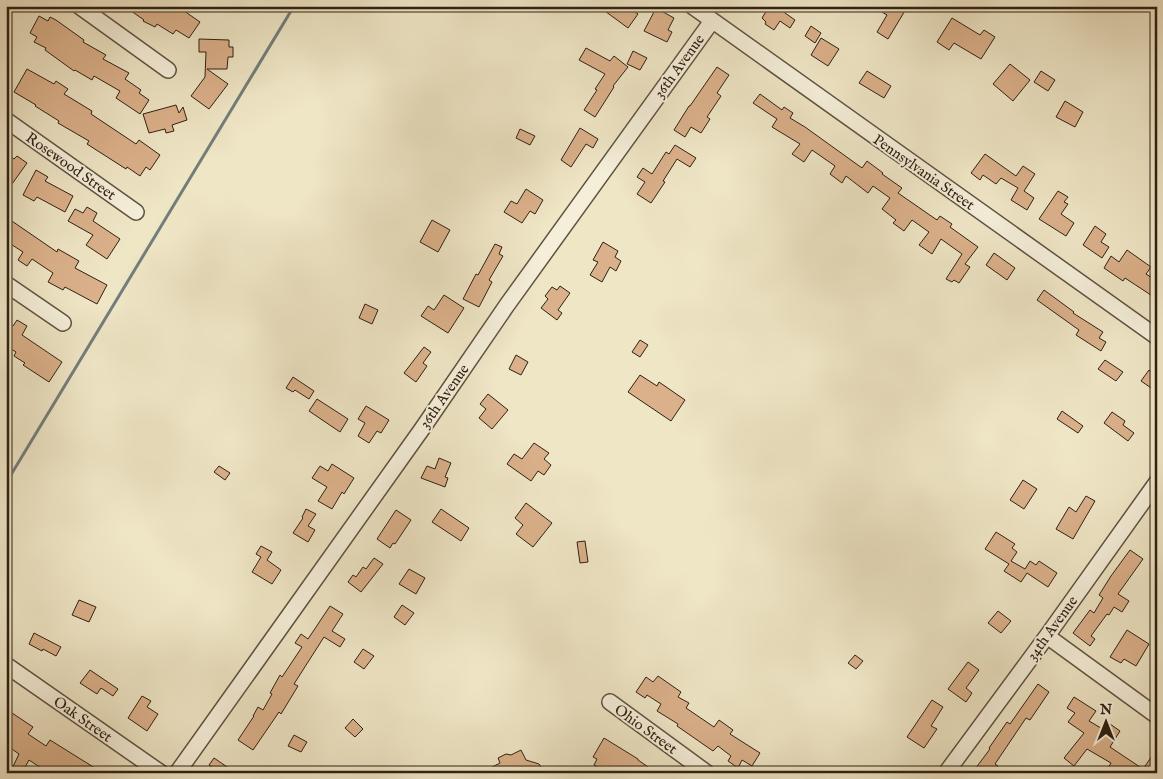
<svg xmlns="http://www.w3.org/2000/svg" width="1163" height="779" font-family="'IM FELL English',serif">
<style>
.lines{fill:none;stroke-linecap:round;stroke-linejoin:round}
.stream{stroke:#737e7b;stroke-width:3}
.building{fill:#dbb18b;stroke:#2f2113}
.minor-casing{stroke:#5f5240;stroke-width:18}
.minor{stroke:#f5efda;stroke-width:15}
.labels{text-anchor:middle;stroke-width:4;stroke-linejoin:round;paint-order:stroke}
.street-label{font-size:15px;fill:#2f2113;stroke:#f5efda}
</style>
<rect width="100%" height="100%" fill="#efe6c6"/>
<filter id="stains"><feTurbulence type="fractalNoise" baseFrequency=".004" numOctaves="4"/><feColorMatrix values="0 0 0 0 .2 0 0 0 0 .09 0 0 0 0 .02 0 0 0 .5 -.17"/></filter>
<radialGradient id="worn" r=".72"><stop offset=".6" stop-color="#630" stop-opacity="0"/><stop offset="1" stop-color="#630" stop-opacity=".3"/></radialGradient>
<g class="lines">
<path class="stream" d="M6 483 294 6"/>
</g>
<path class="building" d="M124 6H177L200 22 189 38 176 30 173 34 157 24 155 27 143 21 144 20Z
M598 6H626L638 14 628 28Z
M872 6H901L906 9 888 39 877 32 887 15Z
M769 7 776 12 778 8 795 20 790 28 780 21 774 30 765 24 766 22 762 18Z
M656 8 674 18 668 30 672 32 667 42 644 31Z
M39 16 48 21 50 17 56 20 84 40 83 42 106 55 103 59 129 73 125 79 141 90 139 93 149 100 140 114 116 98 120 91 94 76 92 80 75 70 74 71 45 50 46 48 34 42 37 37 30 33Z
M952 18 980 35 984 30 995 37 981 59 954 43 949 50 937 42Z
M811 26 821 33 815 43 805 36Z
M821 38 839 49 828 66 811 55Z
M199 39 229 40V47H233V57H228L227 69H207L228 84 209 109 191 96 205 77 206 52H199Z
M586 48 610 61 614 56 628 67 613 86 614 87 595 117 584 110 597 90 595 89 605 74 579 60Z
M633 51 647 58 640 70 627 64Z
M1010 64 1030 80 1013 101 993 84Z
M717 67 729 75 717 93 721 96 707 117 710 119 701 133 691 127 685 137 674 130 689 106H690Z
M27 69 54 84 56 81 68 89 64 94 92 111 91 114 136 144 139 140 160 155 150 170 146 167 140 176 127 167 126 169 87 144 89 141 58 123 59 121 35 106 36 105 14 92Z
M867 71 891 86 884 98 859 83Z
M1041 71 1055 80 1048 91 1034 82Z
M760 94 782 110 784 107 793 113 790 118 805 127 862 168 867 161 883 173 882 174 902 188 898 193 937 220 940 216 952 224 950 227 978 247 965 264 970 267 959 283 954 280 952 282 946 279 962 254 941 239 932 254 919 245 929 232 912 220 904 231 893 223 896 220 882 209 890 198 873 186 868 193 846 176 842 183 830 174 835 166 812 150 804 162 792 154 800 144 772 127 777 119 753 103Z
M1065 101 1083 112 1075 127 1056 117Z
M176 105 179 113 183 107 187 120 172 125 174 131 166 133 165 129 149 133 143 114Z
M580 128 598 139 593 148 586 144 571 167 561 160Z
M520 129 535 136 530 145 516 138Z
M675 145 696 158 690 167 677 159 663 181 665 182 651 203 637 194 645 182 637 177 643 168 652 174 666 152 669 154Z
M6 153 14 159 17 156 27 163 12 184 6 181Z
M985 154 1016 176 1023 166 1035 174 1024 191 1034 198 1027 210 1011 200 1018 188 1001 178 996 184 983 175 980 180 971 173Z
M36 170 48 177 45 181 73 196 65 212 37 197 34 201 23 195Z
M526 189 543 200 535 214 530 211 522 223 504 212 511 201 517 204Z
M1058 191 1068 197 1064 202 1068 204 1061 214 1074 223 1066 236 1039 219Z
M87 207 97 213 93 221 120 239 107 259 86 245 93 235 68 221 75 209 83 213Z
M6 217 57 252 58 249 79 261 75 268 107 285 97 304 65 287 63 290 48 282 53 273 32 259 27 266 18 260 23 252 6 241Z
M432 220 450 230 438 252 420 242Z
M1095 226 1106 234 1101 242 1109 247 1102 258 1083 245Z
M603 242 618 251 615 257 621 261 616 271 610 267 602 282 590 275 598 262 593 260Z
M495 244 502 247 499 254 503 256 489 280 492 282 479 307 463 299 476 274 478 275Z
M1127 250 1151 267 1146 274 1157 281V299L1125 278 1123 281 1104 268 1111 256 1119 262Z
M994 253 1015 268 1007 280 986 265Z
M560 286 570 293 558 310 562 313 557 320 541 308 548 299 545 296 552 287 557 290Z
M1044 290 1074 312 1073 313 1103 332 1099 338 1106 342 1101 351 1076 335 1079 330 1037 300Z
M444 295 464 308 448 333 421 316 428 306 434 310Z
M365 304 378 310 372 324 359 318Z
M17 320 27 326 22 335 62 362 49 382 23 365 25 363 14 356 16 352 6 346V322L13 326Z
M640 340 648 345 640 357 632 352Z
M424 347 431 352 423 363 427 366 416 382 404 373Z
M516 355 528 362 521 375 509 369Z
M1105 360 1123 372 1116 381 1098 369Z
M1149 370 1157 376V392L1141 381Z
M640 375 657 386 659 382 685 400 671 421 628 392Z
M293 377 314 391 309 399 295 390 293 392 286 388Z
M488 394 508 410 492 429 479 418 486 409 480 404Z
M317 399 348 419 340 432 309 411Z
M366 406 389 420 381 433 377 431 369 443 358 436 365 423 358 419Z
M1062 411 1083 426 1078 433 1057 419Z
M1112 412 1125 421 1123 425 1134 433 1128 441 1104 423Z
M534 443 549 453 544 459 551 465 544 475 538 471 531 481 507 464 514 454 522 459Z
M439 458 451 463 445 477 448 478 445 487 421 478 427 466 435 469Z
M332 464 354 478 344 494 342 492 332 509 318 501 327 487 312 478 320 466 328 471Z
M219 466 230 473 225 480 214 472Z
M1023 480 1037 489 1024 509 1010 500Z
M1086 496 1095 501 1073 539 1056 529 1069 507 1076 512Z
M526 503 552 523 533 547 516 534 523 525 515 518Z
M306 509 316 514 308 526 315 530 308 542 293 533 303 518 302 517Z
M441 509 469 528 461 541 432 522Z
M396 510 411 520 395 544 393 543 390 548 377 539Z
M996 532 1015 544 1012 548 1017 552 1011 561 1025 569 1030 561 1036 565 1039 561 1057 573 1048 587 1027 573 1021 582 1004 571 1009 564 985 549Z
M585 541 588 562 580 563 577 542Z
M261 546 272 552 267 560 281 570 272 584 252 572 261 557 256 554Z
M1130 550 1143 559 1118 594 1129 601 1122 612 1114 607 1109 615 1107 614 1091 636 1095 639 1090 646 1073 633 1090 610 1094 613 1103 598 1099 595 1111 576Z
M374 558 383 564 361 592 348 582 353 575 356 577 363 567 366 569Z
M409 569 425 578 416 594 399 584Z
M79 600 96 607 89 622 72 615Z
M402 605 414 613 405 625 394 617Z
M330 606 343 614 332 631 345 639 340 647 324 637 294 684 298 686 281 714 279 712 253 750 238 740 254 716H253L258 707 263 710 272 694 270 693 280 675 282 677 302 647 295 643 301 634 308 639Z
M998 611 1011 621 1001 633 988 623Z
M1127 630 1149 644 1136 666 1124 659 1121 663 1110 657Z
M34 633 61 647 56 656 43 649 42 651 29 644Z
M363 649 374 656 364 669 354 662Z
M855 655 863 661 856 669 848 663Z
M968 662 979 670 966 688 972 693 966 702 948 689Z
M90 670 118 689 113 696 101 688 97 694 80 683Z
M658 676 681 692 678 697 689 703 686 708 714 727 719 720 733 730 730 734 760 753 752 766 742 760 738 768 728 761 731 756 718 746 713 751 677 726 678 724 657 711 661 704 647 695 645 698 636 692 646 677 653 682Z
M1038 684 1049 692 1030 720 1026 718 995 764 998 766 993 773H972L990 749 989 748 1007 722 1010 724Z
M142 696 151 701 147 707 158 714 147 731 128 718Z
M1074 697 1096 711 1089 721 1106 731 1110 724 1120 731 1110 747 1143 769 1152 756 1157 759V773H1105L1111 763 1087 749 1074 766 1064 758 1084 733 1068 722 1075 713 1067 708Z
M932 700 943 707 931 726 937 729 924 748 907 737Z
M6 709 33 727 28 734 46 746 50 740 103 773H49L29 760 22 773H10L19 754 9 747 12 742 6 738 11 730 6 727Z
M353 719 363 729 355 737 345 728Z
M294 735 307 742 301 752 288 746Z
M604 738 638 759V760L657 773H607L594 765 597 759 593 757Z
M521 750 526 760 539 764 541 767 539 773H481L500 763 498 758 506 754 511 755Z
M214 758 236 773H220L209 765Z"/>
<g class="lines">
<defs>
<path id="minor" d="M79 6 168 70
M692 6 1157 337
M6 120 136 212
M6 284 63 323
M1047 636 1157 716
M6 665 161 773
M610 702 707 773
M177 773 422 429 507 305 712 21
M946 773 1047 636 1157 482"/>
</defs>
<use href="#minor" class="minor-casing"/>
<use href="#minor" class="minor"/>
</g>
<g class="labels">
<g class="street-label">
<text transform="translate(679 66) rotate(-54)" y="5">36th Avenue</text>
<text transform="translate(71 166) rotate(35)" y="5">Rosewood Street</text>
<text transform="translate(924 172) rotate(35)" y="5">Pennsylvania Street</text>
<text transform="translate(444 396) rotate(-55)" y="5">36th Avenue</text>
<text transform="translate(1052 628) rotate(-54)" y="5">34th Avenue</text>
<text transform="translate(83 719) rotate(35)" y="5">Oak Street</text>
<text transform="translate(646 729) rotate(36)" y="5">Ohio Street</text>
</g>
</g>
<rect width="1163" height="779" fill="none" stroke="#efe6c6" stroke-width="25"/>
<rect x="8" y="8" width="1148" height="764" fill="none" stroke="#2f2113" stroke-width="2.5"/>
<rect x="12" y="12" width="1138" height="754" fill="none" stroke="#2f2113"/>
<g transform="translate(1106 722)" stroke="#f5efda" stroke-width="4" paint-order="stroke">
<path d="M0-4L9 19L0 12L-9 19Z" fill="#2f2113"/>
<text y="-8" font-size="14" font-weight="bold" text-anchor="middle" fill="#2f2113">N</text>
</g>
<rect width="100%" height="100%" filter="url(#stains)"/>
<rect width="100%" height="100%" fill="url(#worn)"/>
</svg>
